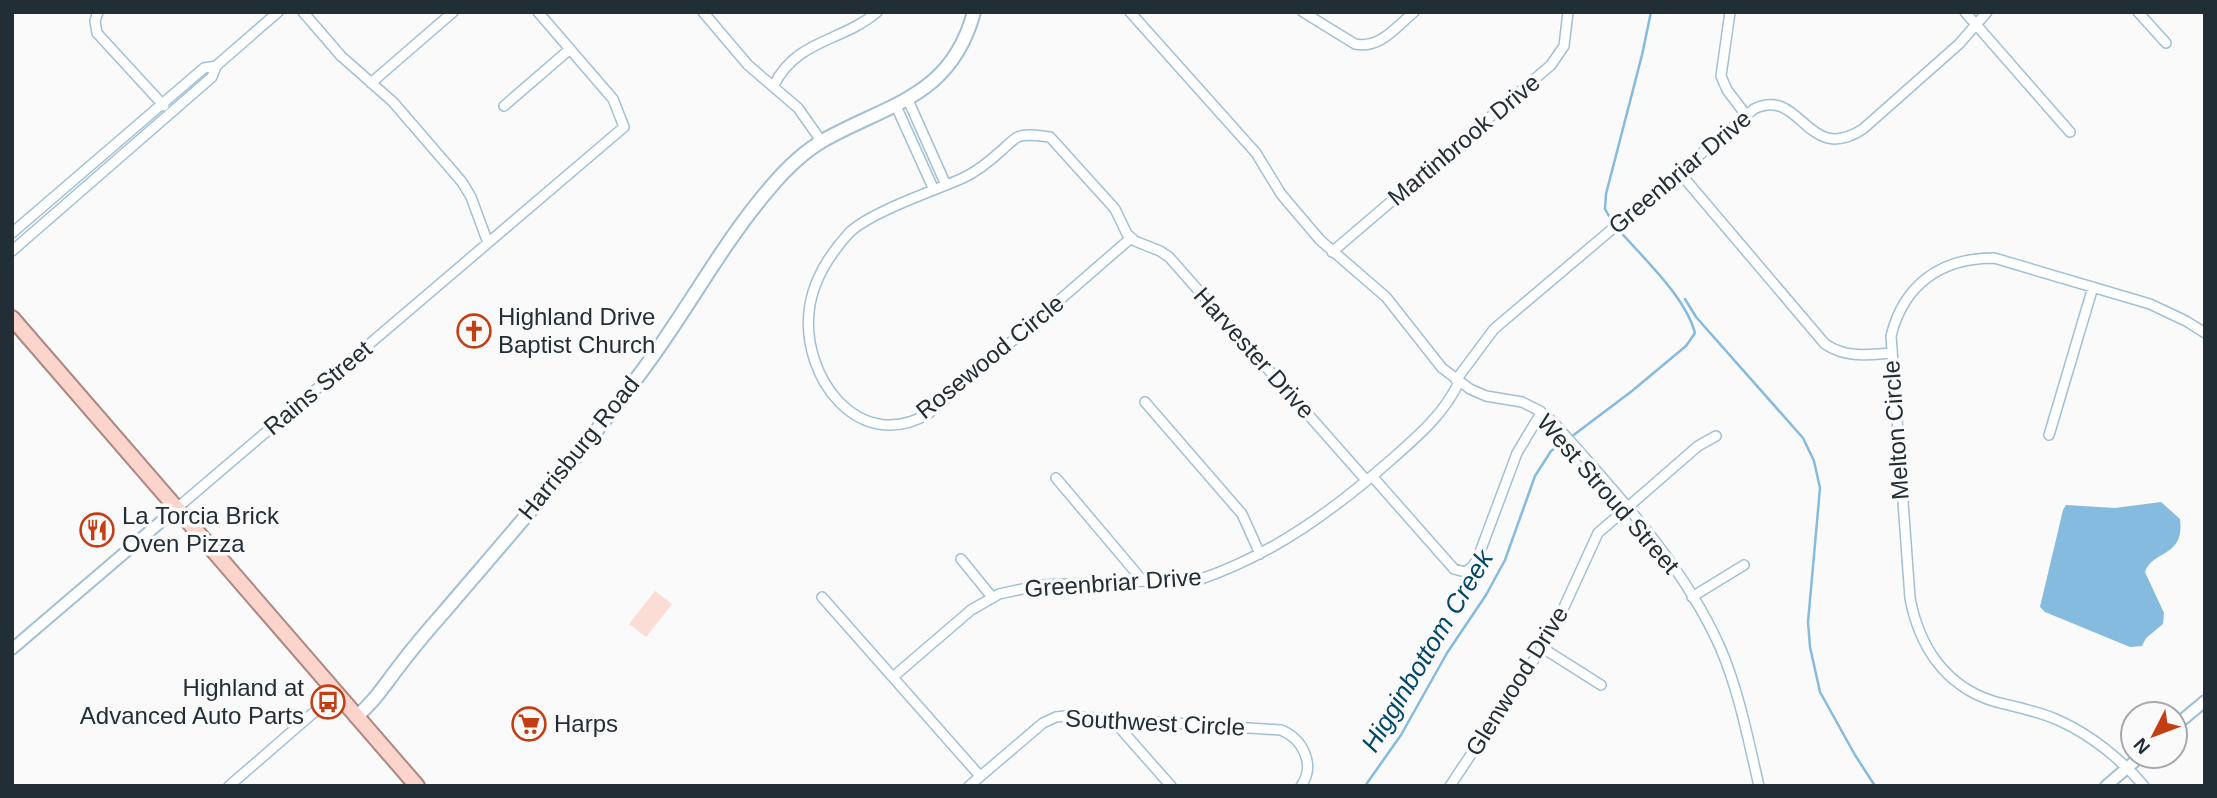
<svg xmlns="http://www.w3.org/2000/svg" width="2217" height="798" font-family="Helvetica,sans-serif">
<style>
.green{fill:#fbddd5}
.water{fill:#85bbde}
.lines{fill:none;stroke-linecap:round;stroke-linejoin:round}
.stream{stroke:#85bbde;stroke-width:2.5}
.minor-casing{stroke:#a1c0d4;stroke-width:12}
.tertiary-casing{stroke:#a1c0d4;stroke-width:14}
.secondary-casing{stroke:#a1c0d4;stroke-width:16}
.primary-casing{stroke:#ad8880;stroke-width:18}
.minor{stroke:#fff;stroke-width:9}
.tertiary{stroke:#fff;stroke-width:10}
.secondary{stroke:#fff;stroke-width:12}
.primary{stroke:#fbd5cb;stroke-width:14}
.labels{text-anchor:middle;stroke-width:7;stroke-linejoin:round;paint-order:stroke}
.street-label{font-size:24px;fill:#222e36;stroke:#fafafa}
.poi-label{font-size:24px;fill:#222e36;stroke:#fafafa;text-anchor:start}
.water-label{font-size:26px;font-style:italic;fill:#004769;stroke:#fafafa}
</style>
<rect width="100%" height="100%" fill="#fafafa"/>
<path class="green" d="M655 591 672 604 646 637 629 624Z"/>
<path class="water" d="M2161 502 2180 519C2185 558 2153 549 2145 572L2164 613 2163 624 2146 638 2142 646 2130 647 2045 612 2040 607 2063 510 2066 505 2115 508Z"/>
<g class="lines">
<path class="stream" d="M1613 223 1605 209 1606 194 1642 55 1651 12
M1685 299 1696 317 1803 438 1814 461 1820 488 1808 622 1810 647 1820 692 1855 755 1875 786
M1571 437 1632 391 1686 346 1695 333C1685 296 1643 258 1617 228
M1365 786 1401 735 1447 653 1486 595 1505 560 1535 476 1551 451 1565 441"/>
<defs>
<path id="minor" d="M98 12 95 21 97 33 164 106
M303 12 341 56 393 102 462 182 471 197 488 243
M703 12 748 65 798 108 822 142
M1130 12 1256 153 1281 194 1320 240 1386 297 1442 368 1470 389 1486 396 1522 402 1540 411 1554 423C1614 491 1682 562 1720 647 1739 691 1748 739 1759 786
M1303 12 1355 44C1380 49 1396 27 1414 12
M1730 12 1721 76 1727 90 1746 115
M1965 12 2070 132
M2138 12 2166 43
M371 83 453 12
M774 85C797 39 842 42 877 12
M908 100 946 185
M504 106 570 49
M896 106 934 190
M1679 172 1825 344C1846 358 1866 355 1891 353
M12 233 204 68 216 66 278 12
M1131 238 928 414C858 454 802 377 809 312 812 281 829 255 849 233 870 212 934 191 963 178 978 171 990 161 1002 150 1007 146 1013 139 1018 137 1027 133 1040 136 1050 137L1115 209 1127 234 1135 241 1160 251 1169 257 1366 480
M12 251 212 77 216 66
M1332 252 1551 65 1564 46 1568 12
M1456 380 1494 329 1754 109C1802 86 1806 166 1863 129L1959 44 1987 12
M1145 402 1242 514 1260 554
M2049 435 2093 287
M1372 476 1454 569 1465 572 1472 567 1477 560 1517 453 1541 413
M1056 478 1143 581
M177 508 624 127 613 99 538 12
M961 559 992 597
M822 597 980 776
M1692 597 1744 565
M1541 647 1601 685
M893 677 971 610 999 594 1041 585 1201 579C1274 554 1335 509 1392 459 1418 436 1444 414 1459 382
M1112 719 1171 786
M229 786 319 708
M969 786 1043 723 1056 717 1065 716 1281 730C1303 739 1316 765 1301 786
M1450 786 1553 631 1598 533 1698 446 1716 436
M2144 786C2122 760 2091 735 2060 721 2039 711 2015 707 1993 701 1945 686 1919 646 1910 598L1891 336C1904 284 1941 258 1994 258L2150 304 2186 321 2205 333"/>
<path id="tertiary" d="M12 649 177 508
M2175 726 2205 701
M2106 786 2141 756"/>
<path id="secondary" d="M356 717C373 703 384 686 397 669 412 649 428 630 444 612 513 531 583 452 645 367 688 309 722 244 769 189 784 171 803 152 824 140 890 103 951 97 974 12"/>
<path id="primary" d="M12 318 417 786"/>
</defs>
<use href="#minor" class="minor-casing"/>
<use href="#tertiary" class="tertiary-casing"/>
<use href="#secondary" class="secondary-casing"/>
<use href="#primary" class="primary-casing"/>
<use href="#minor" class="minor"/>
<use href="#tertiary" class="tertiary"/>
<use href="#secondary" class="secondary"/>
<use href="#primary" class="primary"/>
</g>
<defs>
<symbol id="church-ring" viewBox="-11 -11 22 22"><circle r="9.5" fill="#fafafa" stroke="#c53d13" stroke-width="1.5"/><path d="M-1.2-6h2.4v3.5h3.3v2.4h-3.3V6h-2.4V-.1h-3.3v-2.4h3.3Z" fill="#c53d13"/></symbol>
<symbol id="restaurant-ring" viewBox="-11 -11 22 22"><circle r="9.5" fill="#fafafa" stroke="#c53d13" stroke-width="1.5"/><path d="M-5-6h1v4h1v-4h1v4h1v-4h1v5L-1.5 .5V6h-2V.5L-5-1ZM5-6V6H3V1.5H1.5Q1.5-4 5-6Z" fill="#c53d13"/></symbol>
<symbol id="bus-ring" viewBox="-11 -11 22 22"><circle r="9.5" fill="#fafafa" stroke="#c53d13" stroke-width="1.5"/><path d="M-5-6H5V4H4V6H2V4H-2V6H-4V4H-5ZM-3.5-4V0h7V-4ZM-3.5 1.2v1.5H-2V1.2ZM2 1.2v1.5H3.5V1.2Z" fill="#c53d13"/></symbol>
<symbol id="supermarket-ring" viewBox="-11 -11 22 22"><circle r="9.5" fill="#fafafa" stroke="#c53d13" stroke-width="1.5"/><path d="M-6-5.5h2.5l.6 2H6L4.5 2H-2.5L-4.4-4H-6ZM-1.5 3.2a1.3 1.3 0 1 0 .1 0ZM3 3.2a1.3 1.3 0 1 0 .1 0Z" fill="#c53d13"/></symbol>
</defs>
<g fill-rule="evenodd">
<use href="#church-ring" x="455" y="312" width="38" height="38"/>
<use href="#restaurant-ring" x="78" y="511" width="38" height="38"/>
<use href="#bus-ring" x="309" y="683" width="38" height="38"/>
<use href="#supermarket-ring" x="510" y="705" width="38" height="38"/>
</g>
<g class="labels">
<g class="street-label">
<text transform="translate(1464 140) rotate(-40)" y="8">Martinbrook Drive</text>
<text transform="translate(1680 172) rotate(-40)" y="8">Greenbriar Drive</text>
<text transform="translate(1254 353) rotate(48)" y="8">Harvester Drive</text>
<text transform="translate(990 357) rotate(-39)" y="8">Rosewood Circle</text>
<text transform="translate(318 388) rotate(-40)" y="8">Rains Street</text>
<text transform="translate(1896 430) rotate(-94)" y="8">Melton Circle</text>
<text transform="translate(579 448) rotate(-51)" y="8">Harrisburg Road</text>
<text transform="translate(1608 494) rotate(49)" y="8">West Stroud Street</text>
<text transform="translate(1113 583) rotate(-4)" y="8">Greenbriar Drive</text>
<text transform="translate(1517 681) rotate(-58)" y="8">Glenwood Drive</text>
<text transform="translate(1155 723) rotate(3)" y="8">Southwest Circle</text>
</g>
<g class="poi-label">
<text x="498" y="325">Highland Drive<tspan x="498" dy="28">Baptist Church</tspan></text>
<text x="122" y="524">La Torcia Brick<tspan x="122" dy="28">Oven Pizza</tspan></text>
<text x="304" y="696" text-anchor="end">Highland at<tspan x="304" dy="28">Advanced Auto Parts</tspan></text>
<text x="554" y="732">Harps</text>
</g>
<g class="water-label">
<text transform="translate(1427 651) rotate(-59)" y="9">Higginbottom Creek</text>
</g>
</g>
<rect width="2217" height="798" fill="none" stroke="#222e36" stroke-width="28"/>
<g transform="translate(2154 735) rotate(228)"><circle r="33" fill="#fafafa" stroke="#a4a8ac" stroke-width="2"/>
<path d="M0-5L12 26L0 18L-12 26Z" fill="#c53d13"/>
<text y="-10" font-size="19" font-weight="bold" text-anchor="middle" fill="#222e36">N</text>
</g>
</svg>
